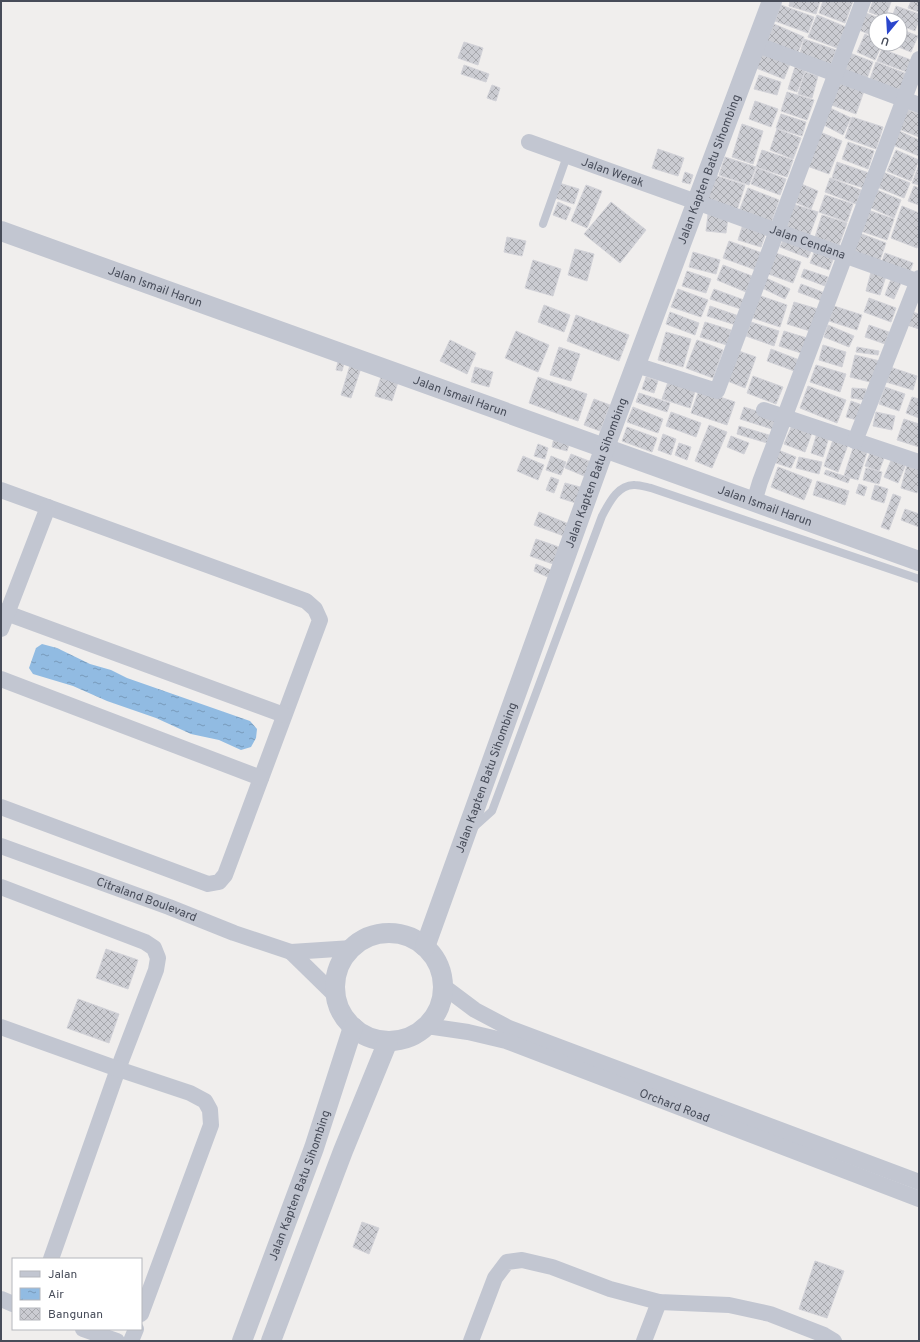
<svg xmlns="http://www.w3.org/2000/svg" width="920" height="1342" font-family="Overpass,sans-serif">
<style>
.water{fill:url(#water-ripples)}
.building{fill:url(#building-cross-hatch);stroke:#d2d2d8}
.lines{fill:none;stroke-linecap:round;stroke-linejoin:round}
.service{stroke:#c2c6d1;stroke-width:8}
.minor{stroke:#c2c6d1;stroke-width:16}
.tertiary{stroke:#c2c6d1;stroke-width:20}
.labels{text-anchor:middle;stroke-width:3;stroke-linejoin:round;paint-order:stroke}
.street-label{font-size:12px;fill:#474c59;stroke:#fff}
</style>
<defs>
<pattern id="water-ripples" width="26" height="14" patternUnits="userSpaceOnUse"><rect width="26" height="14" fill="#91bbe2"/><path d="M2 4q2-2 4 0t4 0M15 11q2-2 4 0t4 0" fill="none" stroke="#789aba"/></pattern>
<pattern id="building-cross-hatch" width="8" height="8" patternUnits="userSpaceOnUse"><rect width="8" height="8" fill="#cbccd2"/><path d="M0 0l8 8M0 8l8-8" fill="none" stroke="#a7a8ad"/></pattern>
</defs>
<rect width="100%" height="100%" fill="#f0eeed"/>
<path class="water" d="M42 644 57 648 90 664 111 670 127 678 250 721 257 729 256 738 251 747 241 750 219 740 191 734 156 718 107 701 73 686 33 674 29 668 36 648Z"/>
<path class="building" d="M790 1H820L816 14 789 6Z
M823 1H853L845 23 819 13Z
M873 1 891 2 885 18 869 12Z
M911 1H919V12L908 8Z
M781 5 814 17 808 33 775 21Z
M896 6 919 14V20L915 31 900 25V20H891Z
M866 13 884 20H876V37L859 30Z
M817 15 846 27 837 48 808 37Z
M774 24 804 37 797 55 766 43Z
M900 29 918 36 911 52 891 44H900Z
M865 34 876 40V44H882L875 60 857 52Z
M804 39 836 50 830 67 799 57Z
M464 42 483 48 478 65 458 58Z
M882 49 911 60 907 72 877 61Z
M850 53 873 62 866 81 842 72Z
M762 54 790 64 784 79 756 68Z
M876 62 907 74 900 94 869 82Z
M464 65 489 74 486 82 461 74Z
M795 67 805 71 797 92 788 89Z
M805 72 818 76 812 98 798 94Z
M759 75 781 82 777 95 754 89Z
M837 82 864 91 856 114 829 104Z
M492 85 500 88 496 101 487 98Z
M787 92 814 100 807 120 781 111Z
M755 101 778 109 771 127 749 119Z
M828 107 851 118 843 135 820 123Z
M906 109 919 114V137L899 129Z
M781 114 806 122 802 136 776 128Z
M852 117 883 127 876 149 845 138Z
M742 124 763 131 753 164 732 157Z
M777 129 801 138 793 159 770 150Z
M899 131 919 140V156L893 145Z
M820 132 842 141 829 174 807 166Z
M848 142 874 151 868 169 842 159Z
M658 149 684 158 678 176 652 168Z
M762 150 793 160 787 177 756 167Z
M896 150 919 160 911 181 887 171Z
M725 157 756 167 749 185 719 175Z
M837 162 869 173 864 188 832 178Z
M919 165V185L912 183Z
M757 168 786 179 780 195 751 184Z
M685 172 693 175 690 184 682 182Z
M883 172 910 183 904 198 877 187Z
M714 175 745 185 736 213 705 203Z
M830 178 861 190 856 204 825 192Z
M559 183 579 189 574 204 555 198Z
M799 183 818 191 811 209 792 201Z
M586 185 602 191 587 228 571 221Z
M914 186 919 188V205L908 201Z
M748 188 779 200 770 226 738 214Z
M877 190 901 200 894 218 869 207Z
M825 195 853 204 847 222 819 212Z
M558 202 571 208 566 220 553 215Z
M611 202 646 230 620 263 584 234Z
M793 204 818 212 809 237 784 228Z
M902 206 919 213V242L917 248 891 238Z
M865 209 894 219 887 240 858 230Z
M708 214 728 217 726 233 706 231Z
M822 215 847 223 839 245 815 237Z
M744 221 767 229 761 247 738 240Z
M859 233 886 243 879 263 852 253Z
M785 236 813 247 808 258 780 247Z
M507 237 526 241 522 256 504 252Z
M729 241 762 253 756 270 723 258Z
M575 249 594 254 587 281 568 275Z
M815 250 834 257 829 270 810 263Z
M770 251 801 262 793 283 763 272Z
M693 252 720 260 716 274 689 267Z
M885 253 913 263 909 274 881 264Z
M533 260 561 269 553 296 525 288Z
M723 265 752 276 746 292 717 280Z
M804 269 828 277 825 286 801 277Z
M687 271 711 279 706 293 682 286Z
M871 272 886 276 880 295 866 291Z
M766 278 790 289 785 299 762 288Z
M891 279 901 283 894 299 885 295Z
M801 284 825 293 822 301 798 292Z
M678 289 708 300 701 317 671 307Z
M714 289 744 300 741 309 710 299Z
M755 294 787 305 780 327 747 316Z
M869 298 896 308 891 322 864 312Z
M794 302 818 309 810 331 787 324Z
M544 305 570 315 564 332 538 322Z
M710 306 739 316 736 325 707 316Z
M834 306 862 315 857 330 829 321Z
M909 311 919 314V329L904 324Z
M670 312 699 323 695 335 666 324Z
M576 315 629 335 619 361 567 341Z
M705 322 731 330 727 345 700 337Z
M751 322 779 331 774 346 746 336Z
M828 325 854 336 849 347 824 337Z
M869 325 889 332 885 344 865 337Z
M516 331 549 345 538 372 505 358Z
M784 331 807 338 801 353 779 346Z
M666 332 691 339 683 367 658 360Z
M450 340 476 353 467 374 440 361Z
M697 340 723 350 713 378 686 368Z
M823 345 846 352 842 367 819 360Z
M559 347 580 354 571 381 550 375Z
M857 347 879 351 878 355 856 352Z
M771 349 802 361 797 372 767 361Z
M736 350 756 357 745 388 725 380Z
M855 355 880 361 874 383 850 377Z
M339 358 345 360 342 371 336 370Z
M351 362 362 365 351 398 341 395Z
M816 365 846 374 840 392 810 382Z
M475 367 493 372 489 387 471 382Z
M890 367 917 376 913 390 886 382Z
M382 374 399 379 392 401 375 396Z
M753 376 783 387 776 404 747 393Z
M538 377 587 394 578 421 529 403Z
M646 377 658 381 654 393 642 389Z
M669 379 696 388 690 408 662 399Z
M808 386 846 400 837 423 800 408Z
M885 387 905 394 899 411 879 404Z
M852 388 866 389 865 400 851 398Z
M699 390 735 402 727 425 691 413Z
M639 393 670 403 667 412 636 402Z
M912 397 919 399V418L906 413Z
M594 399 610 405 600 431 584 425Z
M851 401 862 405 857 420 846 417Z
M633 407 663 419 658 433 627 422Z
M744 407 779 418 775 430 740 419Z
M671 412 701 423 696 437 666 426Z
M876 412 895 416 892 430 873 426Z
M904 419 919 424V447L897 440Z
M793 423 813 430 805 452 784 444Z
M709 425 727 432 712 468 695 461Z
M739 426 769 435 767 443 737 434Z
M627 427 657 438 652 452 622 441Z
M555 433 571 438 567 451 552 447Z
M817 433 829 437 823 457 811 453Z
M663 434 676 439 671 455 658 450Z
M731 436 749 443 744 454 727 447Z
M834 437 849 442 838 472 824 466Z
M679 443 691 447 687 460 675 455Z
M538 444 548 448 545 459 534 456Z
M854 445 868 449 858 480 844 476Z
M872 448 886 453 879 471 865 466Z
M778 450 796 457 791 468 773 462Z
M571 454 594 463 589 478 565 468Z
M523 456 544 465 538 480 517 471Z
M551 456 566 462 561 475 546 470Z
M799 457 822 462 819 474 796 468Z
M892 458 906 464 898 483 884 477Z
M908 461 919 464V485L917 493 901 488Z
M778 467 812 480 804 500 771 487Z
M866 468 882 472 879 484 863 480Z
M826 470 850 478 848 483 824 474Z
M551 477 559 480 554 493 546 490Z
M817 481 849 491 845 505 813 495Z
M565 483 584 488 579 504 560 498Z
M859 484 867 487 864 496 856 493Z
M875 485 888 489 884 503 871 499Z
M893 494 901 497 889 530 881 527Z
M905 509 919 514V527L901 520Z
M539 512 569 524 564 536 534 525Z
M536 539 559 547 553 564 530 556Z
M536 564 553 571 550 578 534 571Z
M106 949 138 960 128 989 96 978Z
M78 999 119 1014 109 1043 67 1028Z
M362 1222 379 1228 369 1254 353 1247Z
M815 1261 844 1271 827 1318 799 1309Z"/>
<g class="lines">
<path class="service" d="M543 224 567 156
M472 829 492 811 602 516C609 503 618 484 635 485 640 485 646 487 651 488L919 579"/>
<g class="minor">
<path d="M755 46 766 48 919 105"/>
<path id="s1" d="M529 142 919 282"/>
<path d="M636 365 717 391 863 1"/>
<path d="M764 410 919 462"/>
<path d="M855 441 919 278"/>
<path d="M1 490 306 601 315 609 320 620 225 875 219 882 208 884 1 807"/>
<path d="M754 502 760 482 919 59"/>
<path d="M1 611 284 715"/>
<path d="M1 629 48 507"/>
<path d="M1 679 261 778"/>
<path id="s2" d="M1 846 169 907 234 933 291 952 352 948"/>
<path d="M1 887 145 942 154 948 158 958 156 970 118 1069 51 1259"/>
<path d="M291 952 336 996"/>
<path d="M443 986 475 1010 509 1028 919 1182"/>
<path id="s3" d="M427 1026 468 1032 506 1041 919 1199"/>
<path d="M1 1027 118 1069 190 1093 205 1101 210 1110 211 1125 141 1314"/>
<path d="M1 1299 13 1304"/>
<path d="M83 1329 117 1341"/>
<path d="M131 1341 136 1329"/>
<path d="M471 1341 495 1278 507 1262 522 1260 552 1267 610 1289 659 1302 729 1305 770 1314 824 1335 834 1341"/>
<path d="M644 1341 659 1302"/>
</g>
<g class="tertiary">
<path id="s4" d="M1 231 919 561"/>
<circle cx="389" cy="987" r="54"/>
<path id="s5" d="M425 947 605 447 772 1"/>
<path id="s6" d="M242 1341 314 1148 353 1027"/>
<path d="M271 1341 343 1151 388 1041"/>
</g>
</g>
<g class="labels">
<g class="street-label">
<text dy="4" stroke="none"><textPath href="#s5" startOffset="828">Jalan Kapten Batu Sihombing</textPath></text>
<text dy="4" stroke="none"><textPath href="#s1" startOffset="89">Jalan Werak</textPath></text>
<text dy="4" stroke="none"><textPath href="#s1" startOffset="296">Jalan Cendana</textPath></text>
<text dy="4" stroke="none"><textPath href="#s4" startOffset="164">Jalan Ismail Harun</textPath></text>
<text dy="4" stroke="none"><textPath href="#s4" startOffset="488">Jalan Ismail Harun</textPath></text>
<text dy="4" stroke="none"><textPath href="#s5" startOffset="504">Jalan Kapten Batu Sihombing</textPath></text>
<text dy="4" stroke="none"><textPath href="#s4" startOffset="812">Jalan Ismail Harun</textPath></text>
<text dy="4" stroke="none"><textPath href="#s5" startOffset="180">Jalan Kapten Batu Sihombing</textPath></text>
<text dy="4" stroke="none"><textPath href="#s2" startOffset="155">Citraland Boulevard</textPath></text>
<text dy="4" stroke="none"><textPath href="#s3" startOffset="261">Orchard Road</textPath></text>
<text dy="4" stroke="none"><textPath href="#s6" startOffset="166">Jalan Kapten Batu Sihombing</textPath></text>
</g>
</g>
<rect width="920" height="1342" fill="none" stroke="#474c59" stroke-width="4"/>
<rect x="12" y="1258" width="130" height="72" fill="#ffffff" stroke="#b5b7bd"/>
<rect x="20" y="1271" width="20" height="6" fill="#c2c6d1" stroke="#b5b7bd"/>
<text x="48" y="1278" font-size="12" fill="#474c59">Jalan</text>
<rect x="20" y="1288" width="20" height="12" fill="url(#water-ripples)" stroke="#b5b7bd"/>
<text x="48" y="1298" font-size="12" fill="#474c59">Air</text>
<rect x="20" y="1308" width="20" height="12" fill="url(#building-cross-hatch)" stroke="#b5b7bd"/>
<text x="48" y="1318" font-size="12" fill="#474c59">Bangunan</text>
<g transform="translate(888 32) rotate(198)"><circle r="19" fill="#ffffff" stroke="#b5b7bd"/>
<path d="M0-3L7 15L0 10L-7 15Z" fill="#2b46cc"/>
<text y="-6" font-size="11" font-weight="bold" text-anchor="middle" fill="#474c59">U</text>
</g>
</svg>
